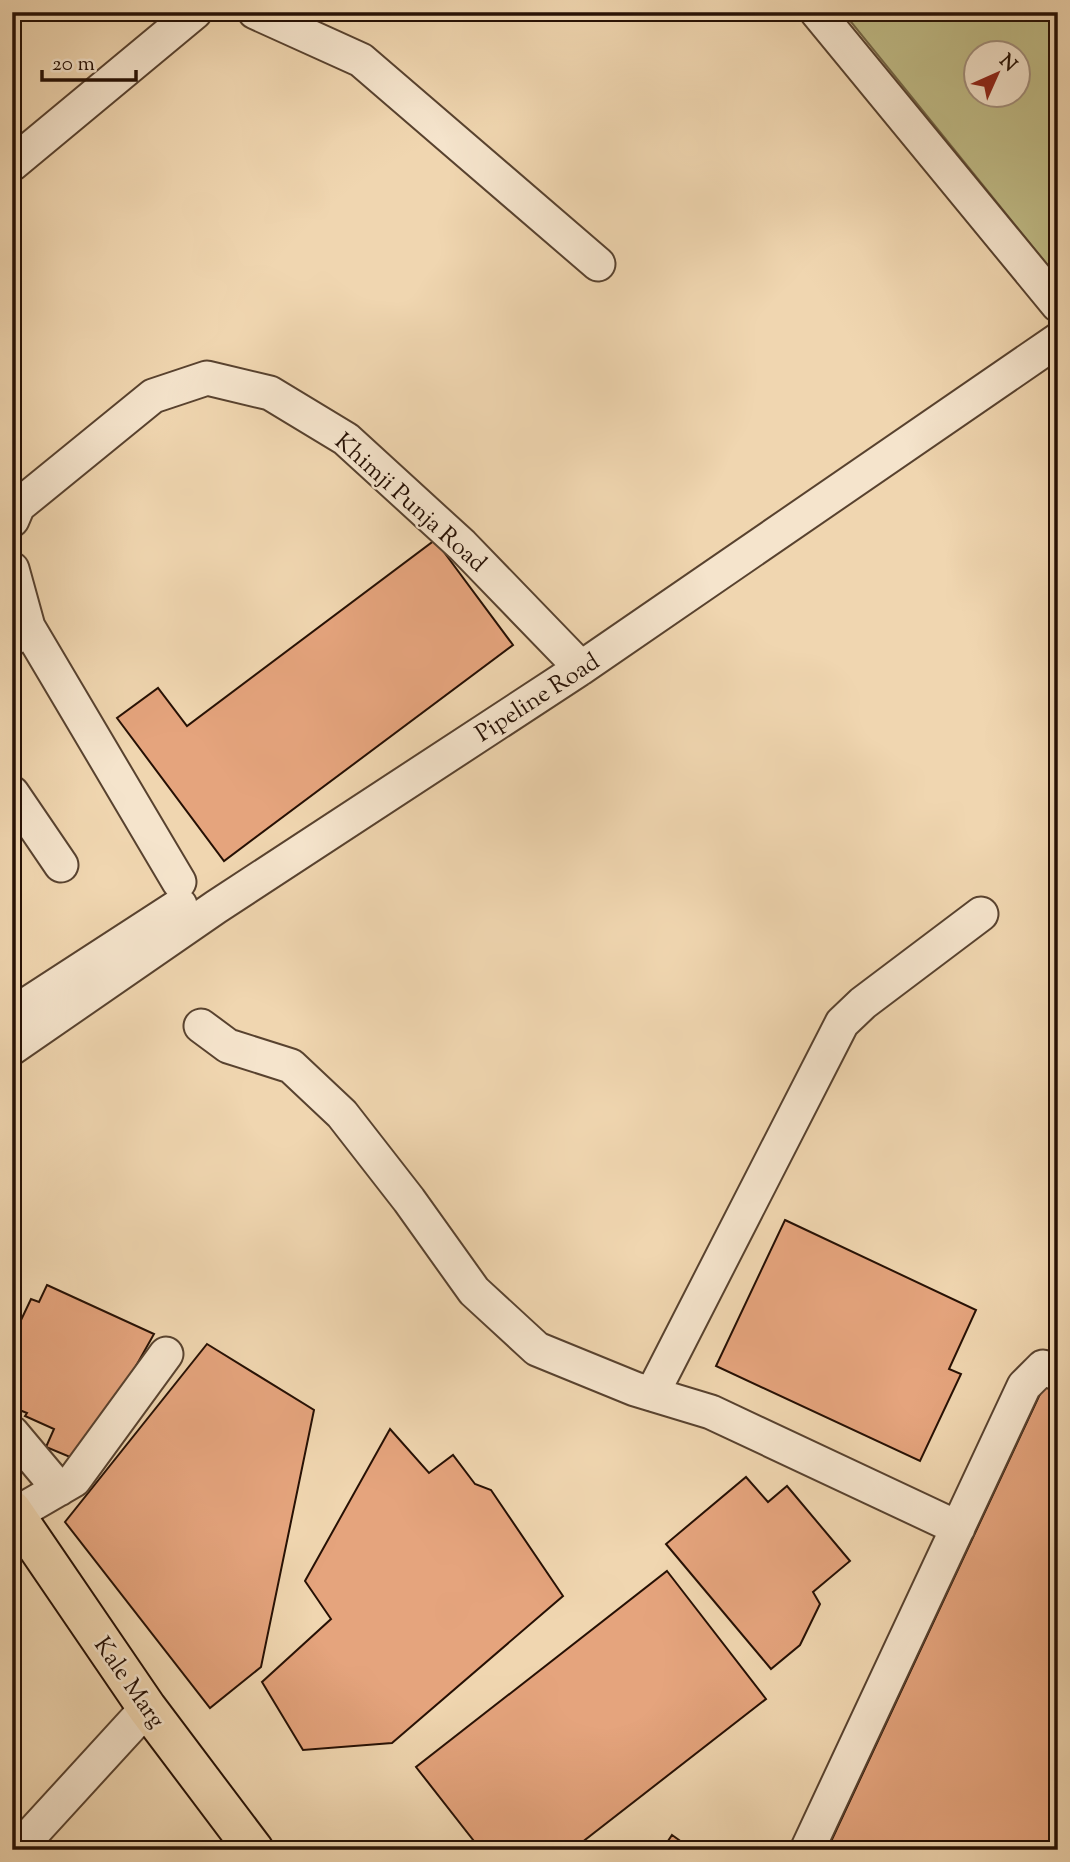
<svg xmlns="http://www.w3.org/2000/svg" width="1070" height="1862" font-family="'Sorts Mill Goudy',serif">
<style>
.green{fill:#c0bc87;stroke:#736646;stroke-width:2;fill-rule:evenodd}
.building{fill:#e5a47d;stroke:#261004;stroke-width:2}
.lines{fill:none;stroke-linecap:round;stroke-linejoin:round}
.minor-casing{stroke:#58422f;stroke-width:37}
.major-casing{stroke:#261004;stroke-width:42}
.minor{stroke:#f5e4cc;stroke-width:33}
.major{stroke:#f0d6b0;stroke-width:38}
.labels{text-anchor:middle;stroke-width:5;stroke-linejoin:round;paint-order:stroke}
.street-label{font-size:24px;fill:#261004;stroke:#f5e4cc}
</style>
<rect width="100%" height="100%" fill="#f0d6b0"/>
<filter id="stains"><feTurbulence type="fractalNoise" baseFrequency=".00286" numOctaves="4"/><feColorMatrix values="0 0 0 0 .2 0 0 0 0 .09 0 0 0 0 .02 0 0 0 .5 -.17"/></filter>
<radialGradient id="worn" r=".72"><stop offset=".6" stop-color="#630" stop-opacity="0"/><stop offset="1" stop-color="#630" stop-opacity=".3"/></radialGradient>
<path class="green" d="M843 12H1058V278ZM976 52H1018V94H976Z"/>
<path class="building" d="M435 540 513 645 224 861 117 718 158 688 187 726Z
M785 1220 976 1310 949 1369 961 1374 920 1461 716 1366Z
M47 1285 154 1334 82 1462 46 1447 54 1429 25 1416 27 1413 12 1407V1339L31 1299 39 1302Z
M207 1344 314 1410 261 1667 210 1708 65 1522Z
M1047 1379 1058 1392V1850H827Z
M390 1429 429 1473 453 1455 475 1484 491 1490 563 1596 392 1743 303 1750 262 1682 331 1619 305 1581Z
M746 1477 768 1502 787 1486 850 1561 813 1592 820 1604 800 1645 771 1669 666 1544Z
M667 1571 766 1699 572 1850H481L416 1767Z
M672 1835 693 1850H662Z"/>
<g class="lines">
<defs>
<path id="minor" d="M255 12 361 60 598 264
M817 12 1058 305
M12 164 195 12
M12 520 18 506 153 396 207 378 270 393 346 439 462 545 581 668
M12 569 28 627 12 639
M28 627 179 882
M12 793 61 865
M12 1014 180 905
M201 1026 228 1046 291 1066 342 1114 409 1200 474 1291 537 1349 635 1389 711 1412 958 1528
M12 1048 216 907 581 668 1058 340
M652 1394 842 1023 863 1003 981 914
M12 1433 59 1489
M12 1516 74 1480 166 1354
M17 1850 147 1708
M807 1850 1024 1386 1043 1367 1058 1374"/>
<path id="major" d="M12 1510 147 1708 254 1850"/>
</defs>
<use href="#minor" class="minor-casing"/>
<use href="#major" class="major-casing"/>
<use href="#minor" class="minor"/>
<use href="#major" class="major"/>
</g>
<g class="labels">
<g class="street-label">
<text transform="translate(411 502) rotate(42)" y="8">Khimji Punja Road</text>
<text transform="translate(537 697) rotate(-33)" y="8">Pipeline Road</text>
<text transform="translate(130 1682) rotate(55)" y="8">Kale Marg</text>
</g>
</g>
<rect width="1070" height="1862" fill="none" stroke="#f0d6b0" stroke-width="42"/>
<rect x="14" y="14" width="1042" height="1834" fill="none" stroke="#261004" stroke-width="3.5"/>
<rect x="21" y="21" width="1028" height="1820" fill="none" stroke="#261004" stroke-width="2"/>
<g transform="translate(997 74) rotate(45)"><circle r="33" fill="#f5e4cc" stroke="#a28f7c" stroke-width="2"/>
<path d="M0-5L12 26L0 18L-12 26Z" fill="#8f2418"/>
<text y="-10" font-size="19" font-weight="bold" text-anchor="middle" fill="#261004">N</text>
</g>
<path d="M42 70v10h94v-10" fill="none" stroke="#261004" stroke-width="3.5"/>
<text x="52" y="70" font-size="21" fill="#261004" stroke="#f5e4cc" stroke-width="5" paint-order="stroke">20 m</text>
<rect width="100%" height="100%" filter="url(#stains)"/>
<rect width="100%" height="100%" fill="url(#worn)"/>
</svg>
